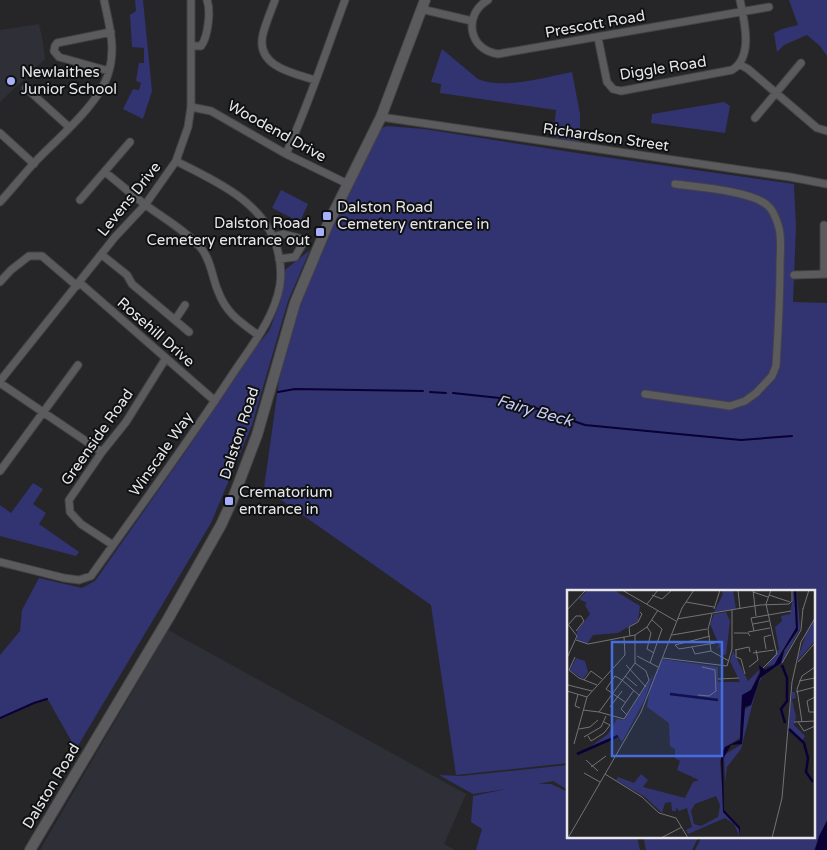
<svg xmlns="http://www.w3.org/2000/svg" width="827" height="850" font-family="'Varela Round',sans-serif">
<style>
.built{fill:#2f3037}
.green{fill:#323371}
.water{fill:#0a0036}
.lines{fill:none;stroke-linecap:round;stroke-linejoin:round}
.stream{stroke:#0a0036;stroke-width:2}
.minor-casing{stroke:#434345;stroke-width:9}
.secondary-casing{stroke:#434345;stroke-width:12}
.minor{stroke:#5b5b5e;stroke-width:7}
.secondary{stroke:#5b5b5e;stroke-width:10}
.poi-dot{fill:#a8b0fc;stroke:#0f1011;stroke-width:2}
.labels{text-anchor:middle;stroke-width:4;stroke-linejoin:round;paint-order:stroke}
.street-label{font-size:15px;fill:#e7e7e9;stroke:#0f1011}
.poi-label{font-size:15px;fill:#e7e7e9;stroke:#0f1011;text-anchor:start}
.water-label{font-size:16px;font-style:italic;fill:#c6ccf9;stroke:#0f1011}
.inset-river{fill:none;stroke:#0a0036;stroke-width:2.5}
.inset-road{fill:none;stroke:#737376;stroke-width:1}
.view{fill:#456ddb;fill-opacity:0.15;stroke:#456ddb;stroke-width:2.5}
.inset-edge{fill:none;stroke:#e7e7e9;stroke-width:2.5}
</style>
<rect width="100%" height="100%" fill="#262629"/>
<path class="built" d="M39 24 43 42 45 59 0 102V30Z
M168 630 466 794 444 844 455 850H40Z"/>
<path class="green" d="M135 0H143L152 91 143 119 123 109 133 89 139 90 141 83 136 81 139 63H144V48L132 47 130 15 136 11Z
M789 0H827V56L820 46 807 35 784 45 777 52 774 33 782 29 798 25Z
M442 49 478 79C503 90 546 77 572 72L580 114V142L553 137 556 110 440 93 441 84 431 82Z
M724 102 730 106 725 133 651 123 652 114Z
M387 126 424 129 590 155 794 184 796 226 793 302 827 303V820L814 850H695L702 836H813V591H568V763L456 775 431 605 264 488 285 338 295 303 380 129Z
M281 190 308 204 300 222 272 208Z
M310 250 288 301 252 425 211 523 76 749 47 698 0 719V655L20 631 22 610 39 578 82 588 95 581 190 445 256 347 269 331 280 303 285 270Z
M33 483 43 489 33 504 46 513 39 524 79 552 76 556 0 536V505L11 513Z
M568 765V790L553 781 538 784H551L568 792V836H637L640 850H476L482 829 471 822 473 796 506 789 473 794 439 775 461 776Z
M643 836H699L692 850H646Z"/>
<path class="water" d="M827 821V850H815L819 836Z"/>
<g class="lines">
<path class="stream" d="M278 392 295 389 423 391
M430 392 446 393
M453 393 509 399 585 425 741 440 792 436
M0 718 34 703 47 699"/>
<defs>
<path id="minor" d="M275 0C271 11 266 22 263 34 255 66 292 73 315 80
M488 0C463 14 468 50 498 54L769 7
M421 9 472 21
M598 38 607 82 613 89 621 91 732 70C754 57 744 20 740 0
M192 46H201C208 37 211 11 207 0
M739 64 748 69 817 128 827 131
M109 71 59 57 54 51 55 46 57 43 111 32
M26 88 69 127
M191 107 211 111 286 154 348 184
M381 117 790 177 827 184
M755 118 801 63
M0 133 34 164
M286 154C309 104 326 51 345 0
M105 172C119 183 132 195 147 206 165 219 186 231 201 248 211 260 212 277 218 291 226 313 240 322 258 335
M80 200 130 142
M0 202C12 189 23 175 35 162 58 138 101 103 109 71 116 47 109 24 104 0
M824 225V274
M273 237 283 234 299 238 302 245 295 257 279 259
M102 255 127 275 132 284 189 332
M794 275 827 274
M0 282 11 270 29 256H42L77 286
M80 283 215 401
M175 320 185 305
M0 381 115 237 145 205 176 161 188 127 191 107V0
M0 383 102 452
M645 394 730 406 745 401 756 393 772 376 776 366C778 333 780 300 780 266 780 254 782 240 779 228 777 221 774 210 767 205 751 191 697 187 675 184
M0 471 78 365
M113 545 81 524 70 512 69 500 102 452 126 422 166 358
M0 562 64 578 79 580 91 576C138 510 186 445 230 378 249 349 274 320 280 285 282 269 279 251 273 237 256 198 211 179 176 161"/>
<path id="secondary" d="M30 850 168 619 221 525 232 501 257 435 295 303 328 224 381 117 425 0"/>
</defs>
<use href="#minor" class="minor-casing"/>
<use href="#secondary" class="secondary-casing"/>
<use href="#minor" class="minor"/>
<use href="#secondary" class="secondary"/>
</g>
<g class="poi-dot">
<circle cx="11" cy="81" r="5"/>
<rect x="322" y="211" width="10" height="10" rx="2.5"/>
<rect x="315" y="227" width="10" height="10" rx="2.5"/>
<rect x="224" y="496" width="10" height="10" rx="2.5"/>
</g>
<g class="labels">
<g class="street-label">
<text transform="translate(595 24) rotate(-10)" y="5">Prescott Road</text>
<text transform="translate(663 68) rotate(-9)" y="5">Diggle Road</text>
<text transform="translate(277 131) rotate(29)" y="5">Woodend Drive</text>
<text transform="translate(606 137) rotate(8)" y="5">Richardson Street</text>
<text transform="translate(129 199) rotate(-51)" y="5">Levens Drive</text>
<text transform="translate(156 332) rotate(41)" y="5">Rosehill Drive</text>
<text transform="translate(239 433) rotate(-72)" y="5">Dalston Road</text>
<text transform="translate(97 437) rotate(-55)" y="5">Greenside Road</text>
<text transform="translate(161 454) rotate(-55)" y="5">Winscale Way</text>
<text transform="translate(51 786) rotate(-59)" y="5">Dalston Road</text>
</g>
<g class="poi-label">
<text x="21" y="77">Newlaithes<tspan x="21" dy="17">Junior School</tspan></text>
<text x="337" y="212">Dalston Road<tspan x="337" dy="17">Cemetery entrance in</tspan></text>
<text x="310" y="228" text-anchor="end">Dalston Road<tspan x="310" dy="17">Cemetery entrance out</tspan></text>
<text x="239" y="497">Crematorium<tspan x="239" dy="17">entrance in</tspan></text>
</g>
<g class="water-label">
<text transform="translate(535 410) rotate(16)" y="6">Fairy Beck</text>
</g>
</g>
<g transform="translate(567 590)">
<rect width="248" height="248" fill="#262629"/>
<path d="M21 0H47L73 16 71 31 51 43 26 45 20 54 10 50V41L23 24 18 15 20 13 12 9ZM154 0H166L169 19 147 22 156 4ZM227 0 229 38 208 74 198 77 212 59 208 37 215 31 214 26 223 24ZM230 0 233 39 215 73 195 87 190 96 174 159 160 177 158 192 157 165 175 154 177 120 184 115 187 100 193 88 195 87 214 73 218 60 231 40ZM159 22 163 31 159 65 154 64 153 57 149 59 152 55 143 34 147 24ZM247 29V52L230 71 239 44ZM166 61 181 91 194 78 184 100 175 106 173 148 158 157 153 171 157 223 168 233 172 239 173 247 167 234 158 228 121 244 119 240 125 237 120 218 112 221 109 217V221H105L104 212 98 213 95 223 78 207 49 190 51 187 67 193 74 184 81 190 76 197 118 208 126 192 132 190 110 180 113 171 108 168V159L103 156 102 133 80 117 83 97 95 69 151 77V92H173L163 71ZM149 206 153 215 151 227 134 236 127 234 124 221 128 214ZM9 68 18 71 21 82 16 89 3 80ZM86 85 78 109 55 152 51 146 23 157 41 144 50 129 57 130ZM225 102H228L229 108 225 109 229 127 227 135 238 146 235 151 221 138Z" fill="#323371" fill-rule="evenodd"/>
<path d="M227 0H229L231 40 217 60 214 73 193 88 184 115 178 117 175 154 164 155 156 169 157 220 173 237V247L172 239 156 222 154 165 158 157 173 150 175 105 184 100 193 83 192 75 198 80 207 75 229 38Z" fill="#0a0036"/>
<path class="inset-river" d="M215 75 220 88V111L214 119 218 133M103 104 151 110M222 139 237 153 241 168 239 182 246 192M10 164 51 146"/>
<path class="inset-road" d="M55 0 109 31M171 0 173 19M186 0 189 26M186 2 201 7M85 5 95 9 105 0M202 5 223 12M119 12 147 17M80 14 91 0M147 19 153 0M236 19 242 0M0 20 19 0M110 29 193 15 222 14 225 11V0M0 33 10 46 0 68M2 34 9 26H14L17 31 9 41M186 34 202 31M80 37 84 43 80 59 87 63M187 41 184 28 224 21M181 42 203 38M167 43H181L183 46M105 45 140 39M63 46 62 37 71 32 75 24 73 22M9 50 21 54 68 45 80 37 91 20M108 55 112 59 148 53M108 55 143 46M125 57 128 64 144 61M199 59 197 47 204 45M168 60 182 57 183 62M169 60V67L174 69 178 84M144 61 141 39 145 24M144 61 162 71M186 63 207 60M70 66 91 77M8 67 2 80 12 88 30 95M96 68 160 76M231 72 248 53M83 73 95 39 85 30M215 73 234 40 236 18M59 75 79 97M160 76 165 59V20M182 77 191 70 189 60M196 78 210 64 199 14 204 0M58 86 70 96M151 89 172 88M17 90 24 81 35 89M55 90 48 86 39 99 58 112M55 90 73 106M232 91 248 88M1 95 25 101M0 101 20 107M229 102 248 97M11 104 8 116 13 118M131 105 142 106 149 101 148 80 135 77M248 107 240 111 242 122H248M43 117 55 101M16 120 32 122M32 122 57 129 82 90 79 81 68 73M32 122 68 73V45M60 125 54 119 67 100M227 132 248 131M231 132 237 141 248 136M235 132 230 99 235 86 248 77M12 139 23 137 31 130M21 146 24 151 37 143 43 135 37 132M17 147 34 137 39 126M7 154 20 107 58 65 57 47M19 170 31 181M24 177 39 166M17 183 33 192M38 184 75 207 92 223 109 228 121 248M1 248 74 122 115 18 127 0M94 248 115 237M205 248 215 208 225 92 234 52 248 28"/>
<path class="view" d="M45 52H155V166H45Z"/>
<rect width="248" height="248" class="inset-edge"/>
</g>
</svg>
